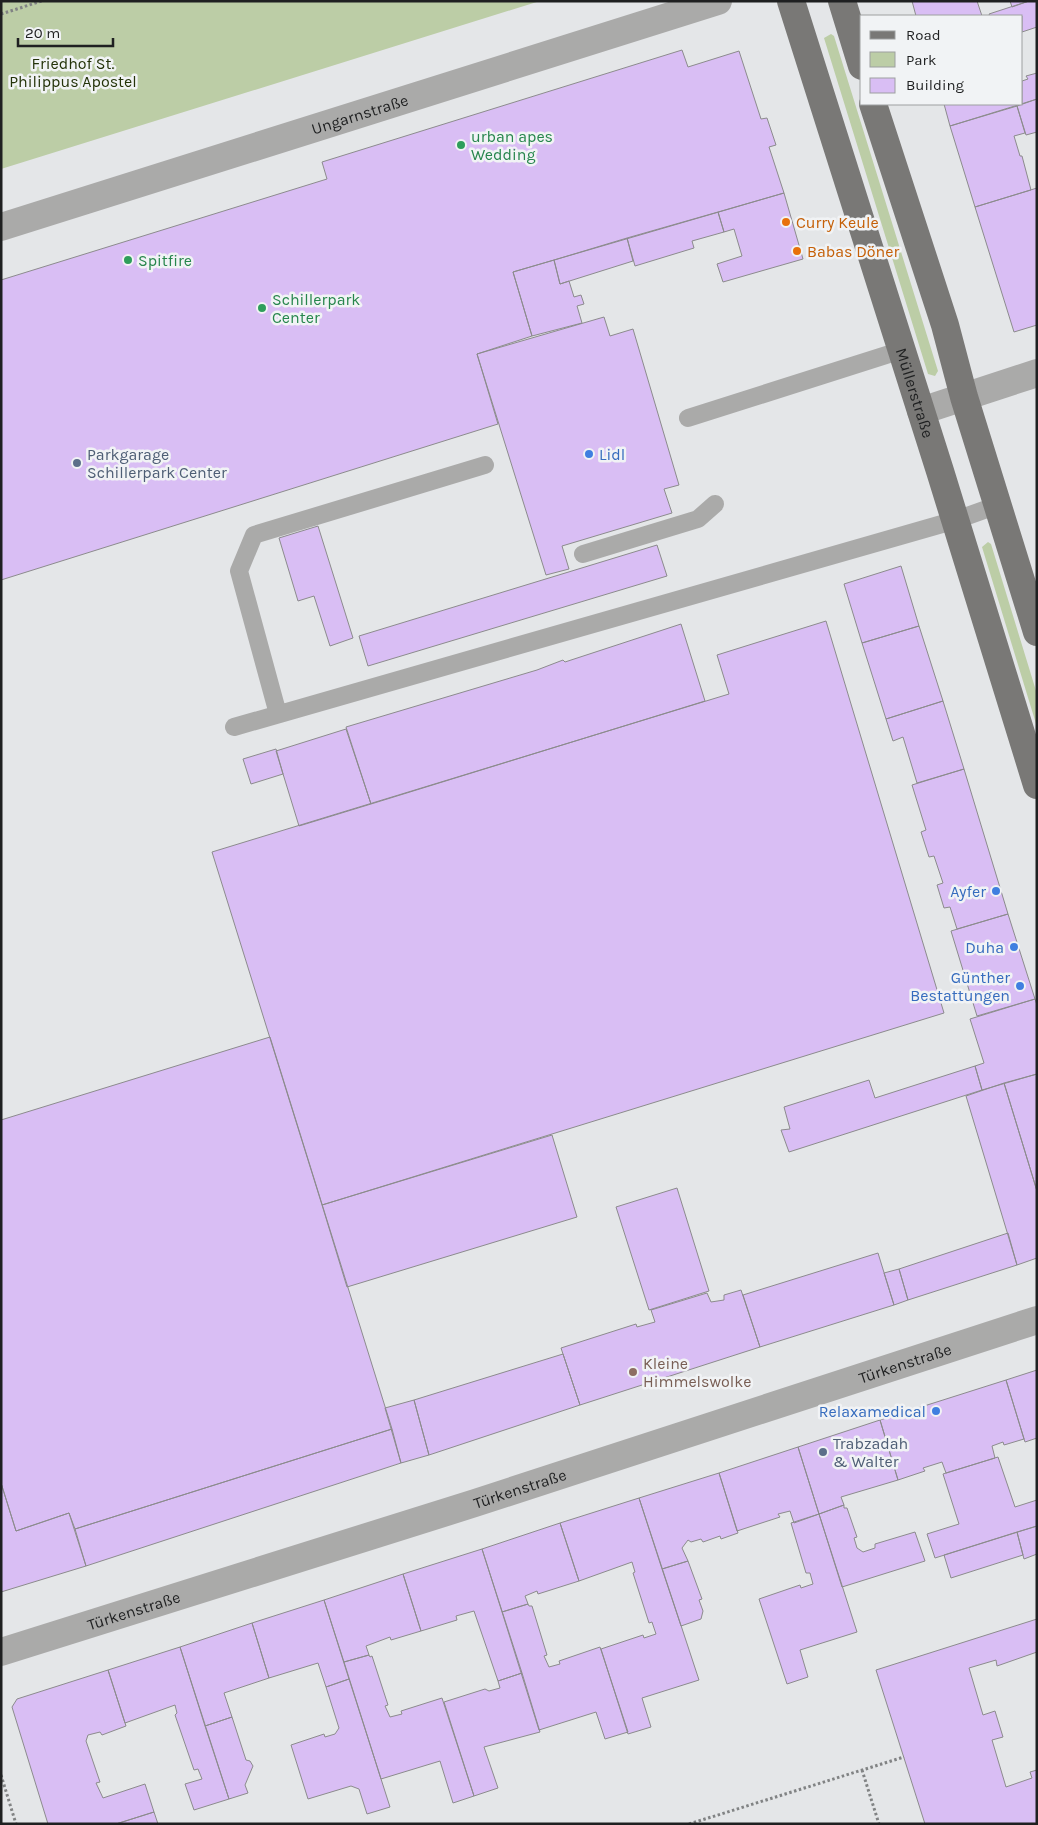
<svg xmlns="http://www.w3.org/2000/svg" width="1038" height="1825" font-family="Karla,sans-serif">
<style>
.green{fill:#bccda6}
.building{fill:#d9bef4;stroke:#8c8b8d}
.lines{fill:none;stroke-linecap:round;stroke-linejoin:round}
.path{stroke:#818384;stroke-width:3;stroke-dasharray:2.5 2.5;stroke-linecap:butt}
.lane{stroke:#aaaaa9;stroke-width:18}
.street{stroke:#aaaaa9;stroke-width:28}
.primary{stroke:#797876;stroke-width:28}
.leisure-dot{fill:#2e9e5b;stroke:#f1f3f5;stroke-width:2}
.food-dot{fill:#e8710a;stroke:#f1f3f5;stroke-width:2}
.shop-dot{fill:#3f7fe0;stroke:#f1f3f5;stroke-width:2}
.service-dot{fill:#5c6f8a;stroke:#f1f3f5;stroke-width:2}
.education-dot{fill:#8d6e63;stroke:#f1f3f5;stroke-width:2}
.labels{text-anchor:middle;stroke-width:5;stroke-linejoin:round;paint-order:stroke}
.park-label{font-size:16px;fill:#243309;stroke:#f1f3f5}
.street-label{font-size:16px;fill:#1f2021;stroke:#f1f3f5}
.leisure-label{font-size:16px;fill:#27864d;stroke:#f1f3f5;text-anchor:start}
.food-label{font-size:16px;fill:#c56008;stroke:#f1f3f5;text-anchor:start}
.service-label{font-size:16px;fill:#4e5e75;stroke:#f1f3f5;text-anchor:start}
.shop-label{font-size:16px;fill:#366cbe;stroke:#f1f3f5;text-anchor:end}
.education-label{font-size:16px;fill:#785e54;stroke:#f1f3f5;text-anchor:start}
</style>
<rect width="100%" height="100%" fill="#e4e6e8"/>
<path class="green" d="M1 1H540L1 169Z
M831 34 834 36 938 371 935 376 928 374 824 38Z
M988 542 991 544 1037 694V727L982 547Z"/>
<path class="building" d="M912 1H977L982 16H916Z
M1010 1H1029L1012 7Z
M1029 1H1037V27L1022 32V16H990L989 14Z
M682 50 688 67 739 51 761 119 767 118 776 145 769 147 784 193 513 272 532 336 477 354 498 424 1 580V280L327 179 322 162Z
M1037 73V99L1018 105 1022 104V81L1028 79 1026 76Z
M1037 99V132L1026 135 1017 106Z
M944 104H1018V105L950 126Z
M1017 106 1025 133 1014 136 1020 156H1022L1031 190 975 207 950 126Z
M1037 188V325L1014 332 975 207Z
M784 193 803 259 723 282 717 264 742 256 734 229 724 232 718 212Z
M718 212 724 232 692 241 694 248 635 266 627 238Z
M627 238 633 261 560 284 554 260Z
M554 260 560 284 569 281 574 297 581 295 584 304 577 306 582 323 532 336 513 272Z
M604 317 610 336 633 329 679 485 664 489 672 513 562 546 569 569 546 575 477 354Z
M318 526 353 638 330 646 314 596 298 601 279 538Z
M657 545 667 576 368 666 359 636Z
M901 566 919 626 862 643 844 584Z
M826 621 944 1013 322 1205 212 852 729 694 717 655Z
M681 624 705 701 371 804 346 727 537 670 563 660 565 662Z
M919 626 943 701 886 719 862 643Z
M943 701 964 769 917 783 903 737 893 741 886 719Z
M346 729 371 804 299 826 276 751Z
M276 749 283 774 251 784 243 759Z
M964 769 1008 914 957 929 950 907 944 908 937 885 943 883 934 856 929 857 921 832 926 830 912 785Z
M1008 914 1035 999 977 1016 951 931Z
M1035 999 1037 1005V1074L982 1090 975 1066 984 1063 970 1019Z
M270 1037 392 1429 75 1529 69 1513 16 1531 1 1483V1120Z
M975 1066 982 1090 789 1152 781 1130 790 1129 784 1107 869 1080 875 1098Z
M1037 1074V1191L1004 1083Z
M1004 1083 1037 1191V1258L1017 1265 966 1096Z
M552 1135 577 1217 347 1287 322 1205Z
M677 1188 709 1291 649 1310 616 1207Z
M1008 1233 1017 1265 908 1300 899 1269Z
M878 1253 894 1305 760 1347 743 1295Z
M899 1269 908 1300 894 1305 884 1273Z
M741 1290 760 1347 580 1405 561 1348 636 1324 637 1327 655 1322 651 1310 707 1293 711 1302 724 1300V1295Z
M563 1354 580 1405 429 1455 414 1400Z
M1037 1370V1438L1025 1442 1006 1380Z
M1006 1380 1024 1439 1004 1445 1003 1442 992 1446 995 1458 946 1473 942 1462 923 1468 925 1471 898 1480 880 1420Z
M414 1400 429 1455 401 1463 385 1408Z
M880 1420 898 1480 841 1497 844 1505 819 1514 798 1447Z
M392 1429 401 1463 86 1566 75 1529Z
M798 1447 819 1514 794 1523 790 1511 778 1514 780 1517 737 1531 719 1473Z
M998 1457 1015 1507 1037 1500V1526L935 1558 927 1534 959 1524 943 1474Z
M719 1473 738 1533 721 1539 720 1536 703 1542 701 1539 691 1542 688 1540 682 1548 688 1561 662 1569 639 1498Z
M1 1483 16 1531 69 1513 86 1566 1 1592Z
M639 1498 699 1680 642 1698 651 1727 628 1734 601 1649 643 1635 644 1638 656 1634 652 1622 649 1623 633 1573 635 1572 632 1562 579 1581 560 1523Z
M844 1505V1508H847L857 1537 854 1538 857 1548 863 1552 875 1548V1544L915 1532 925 1561 842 1587 819 1514Z
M819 1514 857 1632 800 1650 808 1677 787 1684 759 1599 800 1585 801 1588 813 1584 810 1573H806L791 1523Z
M560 1523 579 1581 538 1594 537 1591 525 1596 528 1604 502 1612 482 1549Z
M1037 1526V1554L1024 1559 1017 1532Z
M1017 1532 1023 1555 951 1578 944 1555Z
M482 1549 522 1673 498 1681 474 1611 456 1616 457 1620 421 1631 403 1574Z
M688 1561 702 1599 699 1600 703 1611 701 1619 681 1626 662 1569Z
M403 1574 421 1631 391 1640 390 1637 366 1646 369 1655 344 1662 324 1600Z
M324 1600 349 1679 326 1687 318 1663 269 1678 252 1623Z
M528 1604 529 1606H532L547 1655 544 1656 549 1667 560 1664 559 1661 600 1647 628 1732 605 1739 596 1712 539 1730 502 1612Z
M1037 1619V1652L997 1666 996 1660 969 1668 983 1715 995 1711 1003 1737 992 1740 1006 1787 1032 1778 1030 1772 1037 1770V1824H925L876 1670Z
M252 1623 269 1678 224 1693 232 1717 205 1726 180 1647Z
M180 1647 229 1799 194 1810 185 1784 202 1779 198 1769 194 1770 175 1715 177 1713 175 1705 125 1723 108 1670Z
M369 1655 370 1657 372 1656 388 1705 385 1706 390 1717 402 1714 401 1711 442 1698 474 1796 453 1803 440 1761 381 1779 344 1662Z
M108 1670 126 1726 102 1735 100 1732 88 1735 86 1741 100 1782 96 1783 103 1798 145 1784 154 1812 116 1824H48L12 1707 17 1699Z
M522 1673 540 1732 484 1747 498 1788 474 1796 444 1702 485 1689 489 1691 500 1688 498 1681Z
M349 1679 390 1807 367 1814 359 1789 351 1786 308 1799 291 1745 324 1734 325 1737 335 1734 339 1728 326 1687Z
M232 1717 246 1760 250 1761 253 1766 245 1785 248 1793 229 1799 205 1726Z
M154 1812 158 1824H116Z"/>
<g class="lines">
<path class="path" d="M1 14 42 1
M862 1770 879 1824
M1 1775 16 1824
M689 1824 904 1757"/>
<path class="lane" d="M688 418 902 350
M583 554 698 519 715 504
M278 714 239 571 254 535 485 465
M234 727 956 520 998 505"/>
<g class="street">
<path id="s1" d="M1 227 718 1"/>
<path d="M921 411 1037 373"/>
<path id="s2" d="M1 1652 475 1503 1037 1320"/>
</g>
<g class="primary">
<path id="s3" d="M791 1 940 471 1037 785"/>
<path d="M842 1 862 66"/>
<path d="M873 104 945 325 964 397 1037 632"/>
</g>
</g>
<g class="leisure-dot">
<circle cx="461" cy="145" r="5"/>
<circle cx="128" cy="260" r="5"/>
<circle cx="262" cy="308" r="5"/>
</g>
<g class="food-dot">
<circle cx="786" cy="222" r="5"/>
<circle cx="797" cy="251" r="5"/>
</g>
<g class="shop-dot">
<circle cx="589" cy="454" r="5"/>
<circle cx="996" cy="891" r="5"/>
<circle cx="1014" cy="947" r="5"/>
<circle cx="1020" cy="986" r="5"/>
<circle cx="936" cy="1411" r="5"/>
</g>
<g class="service-dot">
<circle cx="77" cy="463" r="5"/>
<circle cx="823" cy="1452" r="5"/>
</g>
<circle class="education-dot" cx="633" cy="1372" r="5"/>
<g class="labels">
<g class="park-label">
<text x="73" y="69">Friedhof St.<tspan x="73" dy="18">Philippus Apostel</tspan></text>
</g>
<g class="street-label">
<text dy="6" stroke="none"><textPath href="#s1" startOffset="376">Ungarnstraße</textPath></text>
<text dy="6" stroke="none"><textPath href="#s3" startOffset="411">Müllerstraße</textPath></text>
<text dy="6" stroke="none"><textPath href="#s2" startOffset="949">Türkenstraße</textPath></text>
<text dy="6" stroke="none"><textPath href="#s2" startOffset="544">Türkenstraße</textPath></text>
<text dy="6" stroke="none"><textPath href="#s2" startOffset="139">Türkenstraße</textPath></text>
</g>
<g class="leisure-label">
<text x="471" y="142">urban apes<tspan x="471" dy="18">Wedding</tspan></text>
<text x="138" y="266">Spitfire</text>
<text x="272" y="305">Schillerpark<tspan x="272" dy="18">Center</tspan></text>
</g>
<g class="food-label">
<text x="796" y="228">Curry Keule</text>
<text x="807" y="257">Babas Döner</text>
</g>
<g class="service-label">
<text x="87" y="460">Parkgarage<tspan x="87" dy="18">Schillerpark Center</tspan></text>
<text x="833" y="1449">Trabzadah<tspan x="833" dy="18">&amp; Walter</tspan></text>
</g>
<g class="shop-label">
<text x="599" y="460" text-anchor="start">Lidl</text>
<text x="986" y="897">Ayfer</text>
<text x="1004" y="953">Duha</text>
<text x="1010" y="983">Günther<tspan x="1010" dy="18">Bestattungen</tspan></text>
<text x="926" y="1417">Relaxamedical</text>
</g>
<g class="education-label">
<text x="643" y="1369">Kleine<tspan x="643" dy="18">Himmelswolke</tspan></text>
</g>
</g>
<rect width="1038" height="1825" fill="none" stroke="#1f2021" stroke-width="5"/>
<rect x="860" y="15" width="162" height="90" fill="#f1f3f5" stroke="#9d9fa0"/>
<rect x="870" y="31" width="25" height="8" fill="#797876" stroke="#9d9fa0"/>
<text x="906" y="40" font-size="15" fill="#1f2021">Road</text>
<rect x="870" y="52" width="25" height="15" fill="#bccda6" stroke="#9d9fa0"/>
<text x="906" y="65" font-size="15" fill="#1f2021">Park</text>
<rect x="870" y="78" width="25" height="15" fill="#d9bef4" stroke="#9d9fa0"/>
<text x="906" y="90" font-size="15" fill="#1f2021">Building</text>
<path d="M18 38v8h95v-8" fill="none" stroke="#1f2021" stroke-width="2.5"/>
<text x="25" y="38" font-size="15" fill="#1f2021" stroke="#f1f3f5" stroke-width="4" paint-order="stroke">20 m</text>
</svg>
